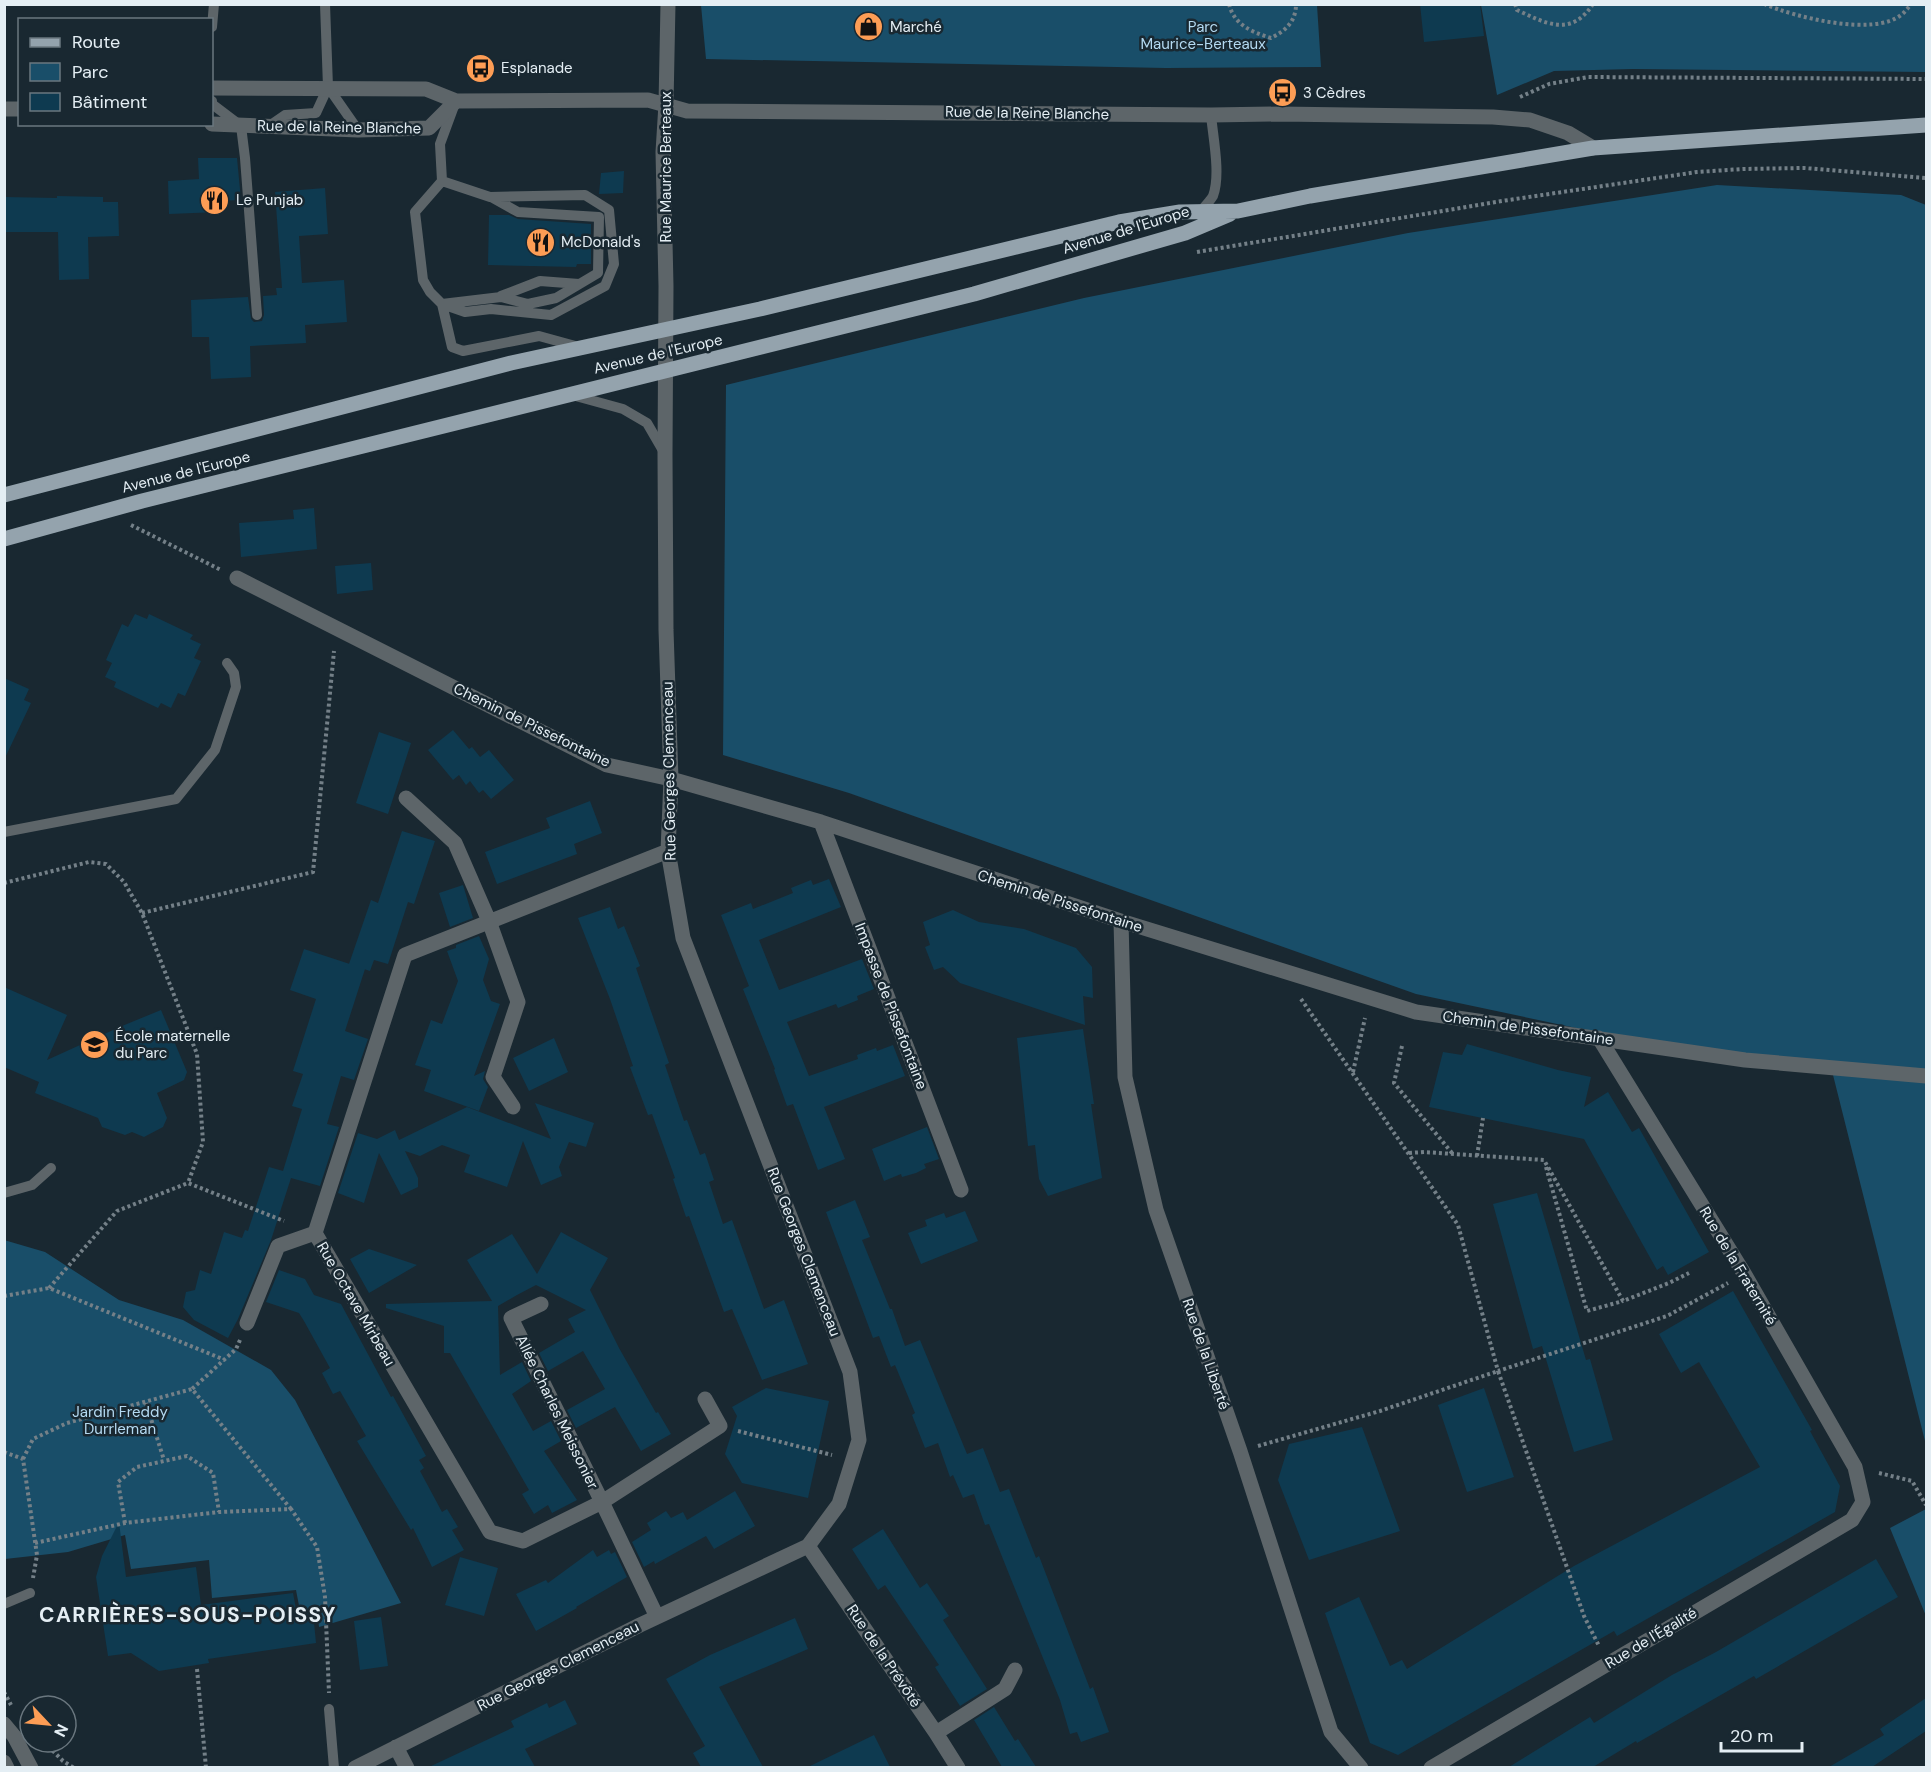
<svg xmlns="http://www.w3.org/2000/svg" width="1931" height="1772" font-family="'DM Sans',sans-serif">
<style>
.green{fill:#194e69}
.building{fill:#0e3a50}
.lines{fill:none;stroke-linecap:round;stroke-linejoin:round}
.path{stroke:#748088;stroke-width:4;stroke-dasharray:3 3;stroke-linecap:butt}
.service{stroke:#5d6569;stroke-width:10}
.minor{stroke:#5d6569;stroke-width:15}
.tertiary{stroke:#5d6569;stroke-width:15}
.primary{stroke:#94a3ad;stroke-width:15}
.labels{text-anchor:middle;stroke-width:5;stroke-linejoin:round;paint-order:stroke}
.poi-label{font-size:15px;fill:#e4eef4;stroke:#192831;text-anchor:start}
.park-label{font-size:15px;fill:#b4daf2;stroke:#192831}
.street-label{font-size:15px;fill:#e4eef4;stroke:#192831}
.district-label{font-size:21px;font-weight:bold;letter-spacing:1.5px;fill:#e4eef4;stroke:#192831}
</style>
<rect width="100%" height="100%" fill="#192831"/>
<path class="green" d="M701 5H1317L1321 67 1166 68 706 59Z
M1481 5H1926V72L1633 69 1554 71 1497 95Z
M1717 185 1901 195 1926 205V1445L1831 1067 1581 1029 1416 994 849 793 723 755 726 385 1084 298 1408 233Z
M4 1240 45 1252 119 1300 183 1320 271 1370 295 1400 401 1603 319 1627 317 1609 300 1611 296 1590 212 1598 209 1560 131 1569 125 1535 68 1552 5 1559Z
M1926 1509V1616L1890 1528Z"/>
<path class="building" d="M1420 4H1480L1484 36 1424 42Z
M198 158H237L241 200 217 201 218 212 169 214 168 181 199 179Z
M624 171 623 193 599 194 601 173Z
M325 188 328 234 299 236 302 283 344 280 347 322 305 325 306 343 250 346 251 377 211 379 209 337H192L191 300 248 297 251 319 254 322 262 321 264 315 263 296 277 295 276 288H282L275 192Z
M57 196 103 197V202H118L119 236 88 237 89 279 59 280 58 232H4V197L57 198Z
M489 215H509L518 219 591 224V264H577L576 267 488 265Z
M314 508 317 549 241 557 239 523 294 519 293 510Z
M371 563 373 590 337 594 335 566Z
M135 614 147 619 149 614 193 635 190 639 201 644 194 658 201 661 185 696 178 693 171 708 161 703 158 708 114 687 116 682 105 677 112 663 106 660 122 624 128 627Z
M4 678 29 689 24 700 31 703 4 760Z
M453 730 469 749 472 747 480 757 489 750 514 780 491 799 483 790 479 793 470 781 466 785 459 775 453 780 428 750Z
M379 732 411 743 388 814 356 803Z
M590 801 602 833 574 844 577 854 497 884 485 852 550 828 546 818Z
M402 831 435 841 414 904 408 902 388 964 374 960 370 971 349 964 371 900 378 903Z
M829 879 841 907 759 940 779 990 862 959 874 989 857 996 858 1000 838 1008 836 1004 787 1022 809 1076 858 1059 857 1055 876 1048 877 1051 893 1045 905 1076 824 1107 845 1159 818 1170 793 1104 787 1106 774 1070 775 1069 743 989 749 986 721 915 751 903 753 909 793 893 791 888 811 880 813 885Z
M463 885 473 918 450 927 439 893Z
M610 907 618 929 624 926 640 966 636 968 669 1063 665 1065 684 1121 687 1120 700 1155 705 1153 714 1180 709 1182 723 1224 732 1220 764 1309 784 1300 808 1364 762 1380 732 1309 724 1312 689 1216 686 1217 673 1179 675 1178 652 1114 648 1115 630 1067 633 1066 610 999 578 918Z
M953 910 979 922 1024 929 1076 948 1092 967 1093 998 1083 996 1085 1025 960 983 943 967 934 970 925 947 930 945 923 922Z
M479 936 489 959 483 980 491 1001 500 1004 474 1076 485 1071 483 1079 488 1087 479 1111 424 1091 431 1070 415 1065 431 1020 442 1024 458 981 447 951 456 948V945Z
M304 949 365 969 345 1031 368 1039 354 1080 341 1076 327 1124 339 1127 320 1186 291 1178 271 1240 238 1319 228 1338 194 1320 183 1307 186 1292 195 1290 200 1270 211 1274 224 1232 242 1238 245 1230 248 1231 269 1167 283 1171 302 1109 292 1106 303 1074 293 1071 316 999 290 990Z
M4 987 67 1015 47 1060 122 1026 161 1010 187 1072 184 1080 157 1093 167 1118 163 1127 144 1137 132 1132 125 1135 102 1127 98 1118 35 1093 39 1082 4 1067Z
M1083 1029 1094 1104H1091L1102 1178 1048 1196 1039 1179 1035 1145 1028 1146 1017 1038Z
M554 1038 568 1072 529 1091 513 1058Z
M1467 1044 1558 1070 1591 1077 1584 1107 1608 1092 1632 1132 1639 1128 1709 1252 1668 1275 1663 1266 1657 1270 1584 1139 1429 1107 1443 1052 1462 1055Z
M535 1103 594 1123 586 1147 569 1142 559 1167 562 1176 541 1185 523 1141 507 1187 464 1172 470 1155 442 1145 420 1156 405 1151 418 1178V1187L401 1195 379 1153 364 1203 338 1193 358 1133 377 1139 395 1130 399 1140 467 1107 551 1139Z
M927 1127 939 1159 924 1164 926 1168 916 1173 902 1177 901 1174 884 1181 872 1149Z
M1537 1193 1586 1360 1590 1359 1613 1440 1574 1452 1542 1346 1533 1349 1493 1204Z
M855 1200 870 1237 862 1240 890 1309H892L905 1346 920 1340 967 1454 983 1448 1000 1492 1009 1489 1036 1558 1039 1556 1090 1689 1093 1687 1109 1732 1081 1742 1077 1732 1070 1734 1060 1700 1013 1584 989 1524 985 1525 974 1494 963 1498 953 1475 950 1477 938 1443 925 1448 912 1415 915 1413 895 1365 891 1367 879 1336 873 1338 826 1212Z
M965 1211 978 1241 921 1264 908 1233 927 1226 925 1220 944 1213 946 1218Z
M561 1232 608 1258 590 1290 619 1348 656 1413 658 1412 671 1434 641 1451 615 1407 576 1428 567 1410 605 1389 583 1351 548 1371 539 1353 575 1332 568 1319 586 1310 536 1285 517 1295 498 1306 500 1375 522 1362 531 1381 512 1394 533 1431 551 1421 561 1441 544 1451 577 1500 552 1513 548 1505 534 1514 522 1494 529 1490 450 1353H444V1326L386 1308V1304L492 1301 467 1260 512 1234 537 1274Z
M369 1249 417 1265 369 1293 350 1259Z
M279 1270 305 1279 314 1295 341 1304 391 1397 393 1396 426 1456 419 1460 424 1468 420 1471 442 1512 447 1509 458 1527 452 1530 464 1550 432 1567 413 1528 411 1530 357 1441 366 1436 340 1391 333 1394 322 1373 330 1368 304 1321 299 1313 266 1302Z
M1733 1291 1812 1430 1810 1431 1840 1486 1835 1512 1617 1636 1614 1631 1398 1755 1370 1743 1325 1613 1359 1597 1390 1666 1402 1660 1407 1669 1574 1566 1760 1467 1699 1362 1681 1373 1659 1334Z
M766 1388 829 1401 808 1498 742 1483 725 1454 737 1416 732 1407Z
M1484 1388 1514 1477 1467 1492 1438 1405Z
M1362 1427 1400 1531 1309 1560 1278 1480 1289 1444Z
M735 1491 755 1526 714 1549 706 1536 655 1564 654 1561 644 1567 632 1542 651 1530 647 1523 666 1511 671 1518 683 1512 687 1520Z
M119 1522 126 1577 196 1567 201 1605 293 1593 297 1614 313 1612 316 1643 208 1659 209 1663 159 1671 131 1653 108 1656 96 1577 102 1556Z
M883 1529 920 1588 927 1583 949 1616 943 1620 987 1689 960 1706 935 1667 939 1665 885 1585 878 1590 852 1549Z
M593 1550 597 1557 609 1550 611 1554 615 1552 627 1577 576 1607 577 1608 536 1631 516 1594 546 1580 548 1583Z
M460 1557 498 1568 484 1616 445 1605Z
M1876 1559 1898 1597 1756 1679 1754 1676 1637 1743 1636 1741 1593 1767H1509L1590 1717 1594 1723 1672 1675 1716 1652Z
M381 1617 388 1666 360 1670 354 1621Z
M795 1618 808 1649 719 1687 763 1767H701L693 1753 705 1746 666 1679 710 1655Z
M1926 1698V1731L1872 1767H1829L1884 1735 1880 1729Z
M565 1700 577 1724 525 1749 535 1767H429L514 1727 511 1721 547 1703 549 1708Z
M994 1707 1015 1741 1018 1739 1036 1767H1002L974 1720Z
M874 1735 890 1767H808Z"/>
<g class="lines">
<path class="path" d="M1229 4C1234 25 1252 32 1271 38 1285 31 1296 22 1296 4
M1515 4 1517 10C1545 23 1571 38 1593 4
M1764 4C1795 17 1873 37 1901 15 1905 12 1908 8 1911 4
M1520 97 1549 84 1588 77 1926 79
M1197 252 1502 201 1697 172 1743 169 1804 168 1926 178
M131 525 221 570
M4 883 89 862 106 864 124 882 142 913 197 1054 203 1142 188 1183 284 1221
M142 913 313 872 334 651
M1301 999 1458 1225 1498 1371 1667 1316 1728 1283
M1402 1046 1394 1083 1452 1153
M1353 1072 1365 1018
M1409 1153 1424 1152 1544 1160 1623 1301 1669 1283 1689 1273
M1477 1156 1483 1118
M1546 1167 1587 1311 1623 1301
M49 1288 117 1211 188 1183
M4 1296 49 1288 225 1360
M240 1340 236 1349 192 1389 291 1509
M146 1403 164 1460
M738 1431 832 1455
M1258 1446 1380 1411 1498 1371 1584 1616 1599 1646
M4 1452 23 1459 37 1555 33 1578
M23 1459 33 1439 67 1423 192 1389
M1879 1473 1912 1481 1926 1505
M125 1523 118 1482 137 1467 187 1456 213 1473 219 1512
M35 1543 125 1523 219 1512 291 1509 317 1547 325 1597 329 1693
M197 1669 206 1768
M4 1692 11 1705
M44 1742 63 1761 74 1768"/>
<path class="service" d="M212 27 214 4
M328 87 358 130
M212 101V104L241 126 245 158 257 315
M269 126 285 115 316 113 328 87 325 4
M442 181 490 197 585 195 609 210 614 264 605 286 551 315 491 309 465 312 442 304 430 292 423 280 415 212 442 181 440 144 454 106
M491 197 518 212 599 217 598 273 556 298 528 304 501 297 442 304 452 347 463 351 539 336 579 347
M1201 211C1205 206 1210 201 1213 196 1221 175 1213 137 1211 115
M501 296 540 281 579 284
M572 395 623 409 647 423 665 454
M4 832 176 799 215 750 236 687 234 673 227 663
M4 1193 32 1185 51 1168
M4 1604 30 1593
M329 1709 334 1768"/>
<path class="minor" d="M212 88 426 89 456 101 648 100 687 111 1211 115 1280 114 1493 117 1530 120 1568 133 1593 148
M4 109H20
M212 124 358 130 429 128 456 101
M237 578 607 765 671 779 821 822 1121 921 1416 1012 1745 1060 1926 1076
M406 798 455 843 489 921 518 1002 493 1077 513 1107
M821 822 961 1190
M1121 921 1125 1077 1156 1210 1240 1451 1331 1732 1361 1768
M541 1304 511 1318 602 1502 720 1426 705 1399
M247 1323 278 1246 315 1233
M808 1546 936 1733 958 1768
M657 1617 602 1502 523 1541 490 1532 315 1233 405 955 668 851
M936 1733 1005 1689 1015 1670
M396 1747 407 1768
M355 1768 640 1625 808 1546 839 1504 859 1440 850 1372 683 938 668 851 671 779 666 630 665 454 666 286 663 152 666 104 668 4
M1431 1768 1852 1520 1863 1502 1855 1467 1745 1275 1599 1038"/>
<path class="tertiary" d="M4 1724 14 1736 31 1768
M4 1762 7 1768"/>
<path class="primary" d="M4 495 511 363 760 309 1119 222 1180 212 1238 211 1310 196 1593 148 1926 125
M4 539 142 501 974 294 1185 233 1230 214"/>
</g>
<defs>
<symbol id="shop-disc" viewBox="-11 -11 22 22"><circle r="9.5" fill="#fd9d55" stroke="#192831"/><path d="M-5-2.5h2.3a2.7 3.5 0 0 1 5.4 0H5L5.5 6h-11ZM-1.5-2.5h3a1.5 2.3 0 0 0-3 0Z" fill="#111"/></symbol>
<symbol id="bus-disc" viewBox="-11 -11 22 22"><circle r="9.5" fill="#fd9d55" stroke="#192831"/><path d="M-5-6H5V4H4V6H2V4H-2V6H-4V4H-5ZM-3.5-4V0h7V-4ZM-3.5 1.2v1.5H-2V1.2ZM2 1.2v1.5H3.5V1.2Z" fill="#111"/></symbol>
<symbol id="restaurant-disc" viewBox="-11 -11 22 22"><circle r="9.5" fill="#fd9d55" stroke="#192831"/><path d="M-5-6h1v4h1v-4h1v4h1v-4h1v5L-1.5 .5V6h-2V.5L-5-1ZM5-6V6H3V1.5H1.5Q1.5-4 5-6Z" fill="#111"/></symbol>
<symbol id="school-disc" viewBox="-11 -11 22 22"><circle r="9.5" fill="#fd9d55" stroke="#192831"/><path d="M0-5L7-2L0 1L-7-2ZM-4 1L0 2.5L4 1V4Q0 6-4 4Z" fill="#111"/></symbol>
</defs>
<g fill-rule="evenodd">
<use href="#shop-disc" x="852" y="10" width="33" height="33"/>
<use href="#bus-disc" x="464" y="52" width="33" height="33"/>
<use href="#bus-disc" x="1266" y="76" width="33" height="33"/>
<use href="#restaurant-disc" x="198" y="184" width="33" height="33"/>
<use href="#restaurant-disc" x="524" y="226" width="33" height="33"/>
<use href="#school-disc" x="78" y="1028" width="33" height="33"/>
</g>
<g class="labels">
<g class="poi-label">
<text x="890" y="32">Marché</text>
<text x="501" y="73">Esplanade</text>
<text x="1303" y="98">3 Cèdres</text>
<text x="236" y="205">Le Punjab</text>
<text x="561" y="247">McDonald's</text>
<text x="115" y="1041">École maternelle<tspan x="115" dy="17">du Parc</tspan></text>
</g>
<g class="park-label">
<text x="1203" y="32">Parc<tspan x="1203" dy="17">Maurice-Berteaux</tspan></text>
<text x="120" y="1417">Jardin Freddy<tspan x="120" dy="17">Durrleman</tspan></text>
</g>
<g class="street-label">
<text transform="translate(1027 113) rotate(1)" y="5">Rue de la Reine Blanche</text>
<text transform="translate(339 127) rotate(1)" y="5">Rue de la Reine Blanche</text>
<text transform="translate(666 167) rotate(-90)" y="5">Rue Maurice Berteaux</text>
<text transform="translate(1126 230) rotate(-17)" y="5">Avenue de l'Europe</text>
<text transform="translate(658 354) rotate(-13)" y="5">Avenue de l'Europe</text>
<text transform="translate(186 472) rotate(-14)" y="5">Avenue de l'Europe</text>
<text transform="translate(532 725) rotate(26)" y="5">Chemin de Pissefontaine</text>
<text transform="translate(669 771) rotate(-91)" y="5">Rue Georges Clemenceau</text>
<text transform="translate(1060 901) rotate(18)" y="5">Chemin de Pissefontaine</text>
<text transform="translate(891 1006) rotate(69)" y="5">Impasse de Pissefontaine</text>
<text transform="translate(1528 1028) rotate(8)" y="5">Chemin de Pissefontaine</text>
<text transform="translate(804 1252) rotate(69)" y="5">Rue Georges Clemenceau</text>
<text transform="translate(1738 1266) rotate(59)" y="5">Rue de la Fraternité</text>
<text transform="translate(356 1304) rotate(60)" y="5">Rue Octave Mirbeau</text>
<text transform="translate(1206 1354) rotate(71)" y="5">Rue de la Liberté</text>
<text transform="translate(557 1412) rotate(64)" y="5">Allée Charles Meissonier</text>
<text transform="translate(1651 1638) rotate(-31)" y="5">Rue de l'Égalité</text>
<text transform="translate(884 1656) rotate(56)" y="5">Rue de la Prévôté</text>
<text transform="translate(558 1666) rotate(-27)" y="5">Rue Georges Clemenceau</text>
</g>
<g class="district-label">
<text x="188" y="1622">CARRIÈRES-SOUS-POISSY</text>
</g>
</g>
<rect width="1931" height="1772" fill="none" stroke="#e4eef4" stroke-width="12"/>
<rect x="18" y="18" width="195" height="108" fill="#192831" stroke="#6a777f" stroke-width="1.5"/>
<rect x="30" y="38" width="30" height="9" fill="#94a3ad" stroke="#6a777f" stroke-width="1.5"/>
<text x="72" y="48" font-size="18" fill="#e4eef4">Route</text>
<rect x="30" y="63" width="30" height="18" fill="#194e69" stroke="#6a777f" stroke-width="1.5"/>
<text x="72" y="78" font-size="18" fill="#e4eef4">Parc</text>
<rect x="30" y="93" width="30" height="18" fill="#0e3a50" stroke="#6a777f" stroke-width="1.5"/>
<text x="72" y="108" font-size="18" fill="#e4eef4">Bâtiment</text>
<g transform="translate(48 1724) rotate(116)"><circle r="28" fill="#192831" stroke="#6a777f" stroke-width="1.5"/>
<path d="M0-4.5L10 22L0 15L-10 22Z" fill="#fd9d55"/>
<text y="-9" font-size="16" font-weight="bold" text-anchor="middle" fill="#e4eef4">N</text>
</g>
<path d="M1721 1742v9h81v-9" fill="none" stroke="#e4eef4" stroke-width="3"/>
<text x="1730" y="1742" font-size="18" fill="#e4eef4" stroke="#192831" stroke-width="4.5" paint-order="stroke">20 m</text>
</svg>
